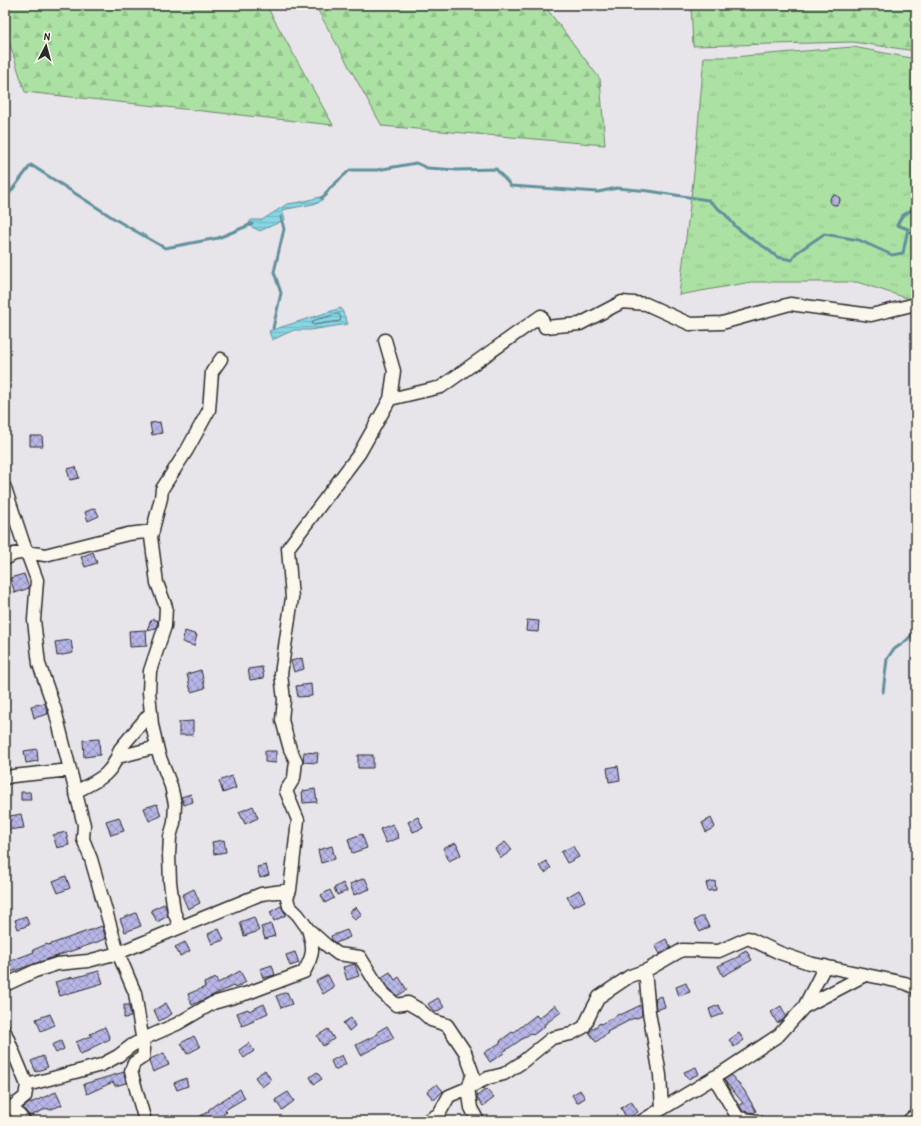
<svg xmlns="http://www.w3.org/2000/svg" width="921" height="1126" font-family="'Patrick Hand',sans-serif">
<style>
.grass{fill:url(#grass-tufts);stroke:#6c8668}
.forest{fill:url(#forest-firs);stroke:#6c8668}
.water{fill:url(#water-rules);stroke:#62919b}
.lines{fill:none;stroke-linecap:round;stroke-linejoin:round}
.shore{stroke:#506f75;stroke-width:1}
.stream{stroke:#62919b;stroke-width:3}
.building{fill:url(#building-cross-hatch);stroke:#2b2b2b}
.street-casing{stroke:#2b2b2b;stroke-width:15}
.secondary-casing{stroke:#2b2b2b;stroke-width:20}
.street{stroke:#fbf7ec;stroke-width:12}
.secondary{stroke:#fbf7ec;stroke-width:17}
</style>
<defs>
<pattern id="grass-tufts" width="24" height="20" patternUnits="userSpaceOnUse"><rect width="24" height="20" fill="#ace1a4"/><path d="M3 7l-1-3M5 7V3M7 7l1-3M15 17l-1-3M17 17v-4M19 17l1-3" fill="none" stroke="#94c18d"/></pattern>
<pattern id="forest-firs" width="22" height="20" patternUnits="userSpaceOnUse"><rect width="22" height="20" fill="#ace1a4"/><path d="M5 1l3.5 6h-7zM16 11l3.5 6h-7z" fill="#94c18d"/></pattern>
<pattern id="water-rules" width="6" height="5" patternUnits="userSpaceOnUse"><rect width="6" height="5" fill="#87d5e5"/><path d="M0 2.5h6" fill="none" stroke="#75b7c5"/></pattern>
<pattern id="building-cross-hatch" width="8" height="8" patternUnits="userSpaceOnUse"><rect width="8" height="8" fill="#b8b6e7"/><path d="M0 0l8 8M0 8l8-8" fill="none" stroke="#9694bb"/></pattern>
</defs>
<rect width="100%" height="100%" fill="#e7e4ea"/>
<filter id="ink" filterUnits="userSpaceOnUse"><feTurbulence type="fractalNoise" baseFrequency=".025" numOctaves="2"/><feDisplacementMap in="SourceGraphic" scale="8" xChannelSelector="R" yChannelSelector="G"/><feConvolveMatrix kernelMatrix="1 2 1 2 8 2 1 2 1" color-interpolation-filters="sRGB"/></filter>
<g filter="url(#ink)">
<path class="grass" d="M853 47 916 59V301L857 282H751L679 295 694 173 704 57H733Z"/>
<path class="forest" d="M5 5H266L333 125 25 92 5 29Z
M315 5H544L600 79 605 145 382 126Z
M691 5H916V51L853 42 693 46Z"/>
<path class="water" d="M328 195 318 203 282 210 285 220 266 228 260 231 248 225 251 220H262L287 204 301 202Z
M341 308 348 324 310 330H294L272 340 269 331Z"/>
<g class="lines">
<path class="shore" d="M337 314H339L341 318 340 321 314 325 312 324 313 321Z"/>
<path class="stream" d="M321 198 324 196 330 188 350 170H377L416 163 427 168 457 170 496 169 511 186 598 192 617 188 649 191 708 200 725 214 736 227 753 240 766 248 777 257 792 260 796 253 824 234 859 240 892 255 903 253 908 229 897 225 902 216 916 207
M5 199 31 165 118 221 165 248 218 238 252 224
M273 328 281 293 274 272 284 229 281 217
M883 692 887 659 893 650 906 641 916 630"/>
</g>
<path class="building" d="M830 200a5 5 0 1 1 10 0a5 5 0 1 1-10 0Z
M160 422 162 433 152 435 150 423Z
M30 436H42L43 446H30Z
M76 467 79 478 70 480 67 469Z
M95 508 99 516 88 521 85 512Z
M93 552 97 563 85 567 81 557Z
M24 574 29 588 15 593 10 578Z
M153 619 158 621 156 628 147 630 150 622Z
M527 620 539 621 538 632 526 631Z
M146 630 147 646 130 647 129 631Z
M185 631 197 635 194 646 182 642Z
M71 640 73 653 57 656 55 642Z
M302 658 304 669 294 672 291 661Z
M262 667 264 678 250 680 248 669Z
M201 670 205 688 191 692 187 674Z
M311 684 312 696 298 697 296 686Z
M45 703 48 714 34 718 31 706Z
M193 721V735H179V722Z
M99 739 100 755 84 757 83 740Z
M37 749 38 761 26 763 24 751Z
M265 751H276V763L265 762Z
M304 752 318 753 317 763 303 762Z
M358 755H373V768H358Z
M618 766 620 780 609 782 607 768Z
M232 776 236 788 223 793 219 781Z
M315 789 317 802 303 803 302 791Z
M21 792H30L31 800H21Z
M191 794 193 802 184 805 181 797Z
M157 804 161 816 149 821 144 808Z
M253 806 258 818 245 824 239 812Z
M21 814 24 828 7 830 5 817Z
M119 817 124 831 111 835 106 821Z
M418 817 423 828 413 832 408 822Z
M711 818 715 827 706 832 702 823Z
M393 824 399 838 386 843 380 829Z
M66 832 69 845 57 848 53 835Z
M362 834 367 848 352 853 348 839Z
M224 840 226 852 214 854 212 842Z
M505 842 512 850 501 858 495 849Z
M456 843 461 855 449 861 443 848Z
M332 846 335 859 321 863 318 850Z
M573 846 579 857 567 863 561 852Z
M546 861 551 868 545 873 539 866Z
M266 865 269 875 260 878 257 867Z
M66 876 70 888 58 893 53 881Z
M365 878 370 889 354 895 350 884Z
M715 881 716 890 708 891 706 883Z
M343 883 347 891 337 895 334 888Z
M194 889 200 903 188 909 182 895Z
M330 890 334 898 325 903 321 895Z
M579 890 585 901 573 907 567 897Z
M164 904 166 908 168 916 157 922 151 910Z
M281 906 286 915 274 921 270 912Z
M356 907 362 915 355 920 349 912Z
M136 913 141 926 125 932 120 919Z
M26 916 29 925 18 929 15 920Z
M254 917 259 931 244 936 240 922Z
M700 917H704L709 927 700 932 694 921Z
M271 924 275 936 265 939 261 927Z
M102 926 106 939 5 974V963L34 952 33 950 47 944 48 945Z
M219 929 224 940 212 944 208 934Z
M347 930 350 937 336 943 332 940 331 936Z
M666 939 671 948 660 954 655 945Z
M185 942 190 951 180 956 175 947Z
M746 950 752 960 723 976 718 966 740 956 739 954Z
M295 952 299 963 290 966 286 955Z
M355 964 359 976 347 980 343 967Z
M272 965 275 975 263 978 260 969Z
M99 971 103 983 60 996 55 982 73 977V978Z
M240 971 246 982 235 988 233 986 192 1005 188 994 205 987 204 983 216 978 218 983Z
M390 972 395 980 399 977 407 990 397 996 388 987 382 977Z
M328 975 334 987 323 994 316 981Z
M686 983 690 992 679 996 676 987Z
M287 992 292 1004 281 1008 276 996Z
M662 996 665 1007 656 1010 655 998Z
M438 998 444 1007 435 1013 428 1004Z
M166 1003 172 1014 159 1021 154 1010Z
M264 1004 268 1013 253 1020 254 1021 242 1026 237 1013 248 1009 249 1011Z
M124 1005H129L131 1017 124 1018Z
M555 1005 561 1012 544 1025 545 1026 533 1035 531 1033 503 1052 504 1053 490 1062 484 1053 501 1042 500 1041 512 1032 513 1033 536 1015 539 1018Z
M641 1005 642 1016 634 1019V1018L607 1032 608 1033 596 1042 589 1032 600 1023 601 1024 619 1014 620 1015Z
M719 1005 723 1014 712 1018 709 1009Z
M781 1006 786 1016 783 1020 777 1023 771 1012Z
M50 1014 55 1025 41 1031 36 1019Z
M351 1018 355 1026 349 1031 343 1023Z
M387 1026 394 1038 361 1055 356 1045 378 1034 377 1032Z
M105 1027 110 1039 91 1048V1050L80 1054 76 1042 91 1036 90 1034Z
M328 1029 334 1039 323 1046 317 1036Z
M739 1033 744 1040 734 1047 729 1040Z
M194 1036 200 1047 187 1054 181 1043Z
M61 1041 64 1049 56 1053 52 1045Z
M249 1043 254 1051 244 1058 239 1050Z
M164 1053 169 1065 153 1072 149 1062 150 1059Z
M342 1055 346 1064 335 1070 331 1061Z
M43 1056 48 1067 36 1072 31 1061Z
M696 1067 699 1074 688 1079 684 1072Z
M265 1070 271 1080 262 1087 255 1077Z
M124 1072 126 1083 115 1086 113 1082 87 1094 84 1084Z
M317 1072 322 1079 314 1084 310 1077Z
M731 1075 744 1090 756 1111 753 1113 743 1111 739 1105 743 1103 724 1080Z
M186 1078 188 1086 177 1090 174 1083Z
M437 1084 443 1091 434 1100 427 1092Z
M240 1089 245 1098 225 1110 227 1112 215 1121H192L209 1111 208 1110 219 1102H220Z
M486 1089 494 1098 483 1106 477 1098V1096Z
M580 1090 585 1098 577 1103 572 1095Z
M56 1092 62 1105 49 1110 48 1108 30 1116 23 1108 28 1104Z
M288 1092 294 1101 282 1110 275 1100Z
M631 1101 638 1112 627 1119 621 1108Z"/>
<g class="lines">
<defs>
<path id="street" d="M385 340 394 371 390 399
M5 488 23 542 37 580 34 620 39 664 55 710 84 825 83 839 91 859 118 953 135 993 144 1049 143 1057 134 1063 131 1071 145 1121
M5 559 14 554 26 552 45 555 128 534 153 531
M118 757 157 747
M5 778 13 776 70 770
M75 792C98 780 112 776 120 749L151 712
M180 927 174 912 170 882 169 855 170 837 174 823 175 804 171 786 159 755 152 725 149 692 150 671 165 626 166 607 157 583 151 537 161 498 162 489 187 450 209 410 212 372 221 359
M645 971 649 1012 660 1075 662 1109
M5 985 35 971 57 964 88 961 118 953 261 894 290 890
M804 1007 865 975
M5 1032 27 1085 25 1097 12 1107 24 1121
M714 1077 738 1118 757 1121
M27 1085 101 1065 118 1056 131 1046 143 1039 177 1024 213 1003 248 993 304 972C314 954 314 949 308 929
M427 1121 439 1114 449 1096 468 1088 488 1078 504 1074 521 1063 552 1038 571 1034 584 1027 592 1010 599 997 630 976 647 970 682 950 719 951 748 938 780 953 809 963 905 983 916 988
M478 1121 471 1108 468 1088 473 1074 465 1052 447 1025 431 1020 420 1010 408 1003 396 1005 381 991 360 957 338 954 326 945 308 929 298 915 289 906 287 898 290 890 298 820 286 791 294 778 296 761 290 749 282 720 284 700 281 674 292 598 288 548 359 454 390 399 441 387 541 316 545 327 580 324 622 302 646 304 690 324 722 323 790 304 871 315 916 304
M642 1121 720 1074 779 1035 804 1007 825 966"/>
<path id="secondary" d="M912 1121 916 1118"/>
</defs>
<use href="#street" class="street-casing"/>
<use href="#secondary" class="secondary-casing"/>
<use href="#street" class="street"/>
<use href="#secondary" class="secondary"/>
</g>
</g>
<rect width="921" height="1126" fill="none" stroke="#fbf7ec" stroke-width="20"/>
<rect x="10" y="10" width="901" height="1106" fill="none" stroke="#2b2b2b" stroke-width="1.5" filter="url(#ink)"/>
<g transform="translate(46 46) rotate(6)" stroke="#fbf7ec" stroke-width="3" paint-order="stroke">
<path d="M0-3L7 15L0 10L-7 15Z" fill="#2b2b2b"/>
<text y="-6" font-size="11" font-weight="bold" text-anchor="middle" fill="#2b2b2b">N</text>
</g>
</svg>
